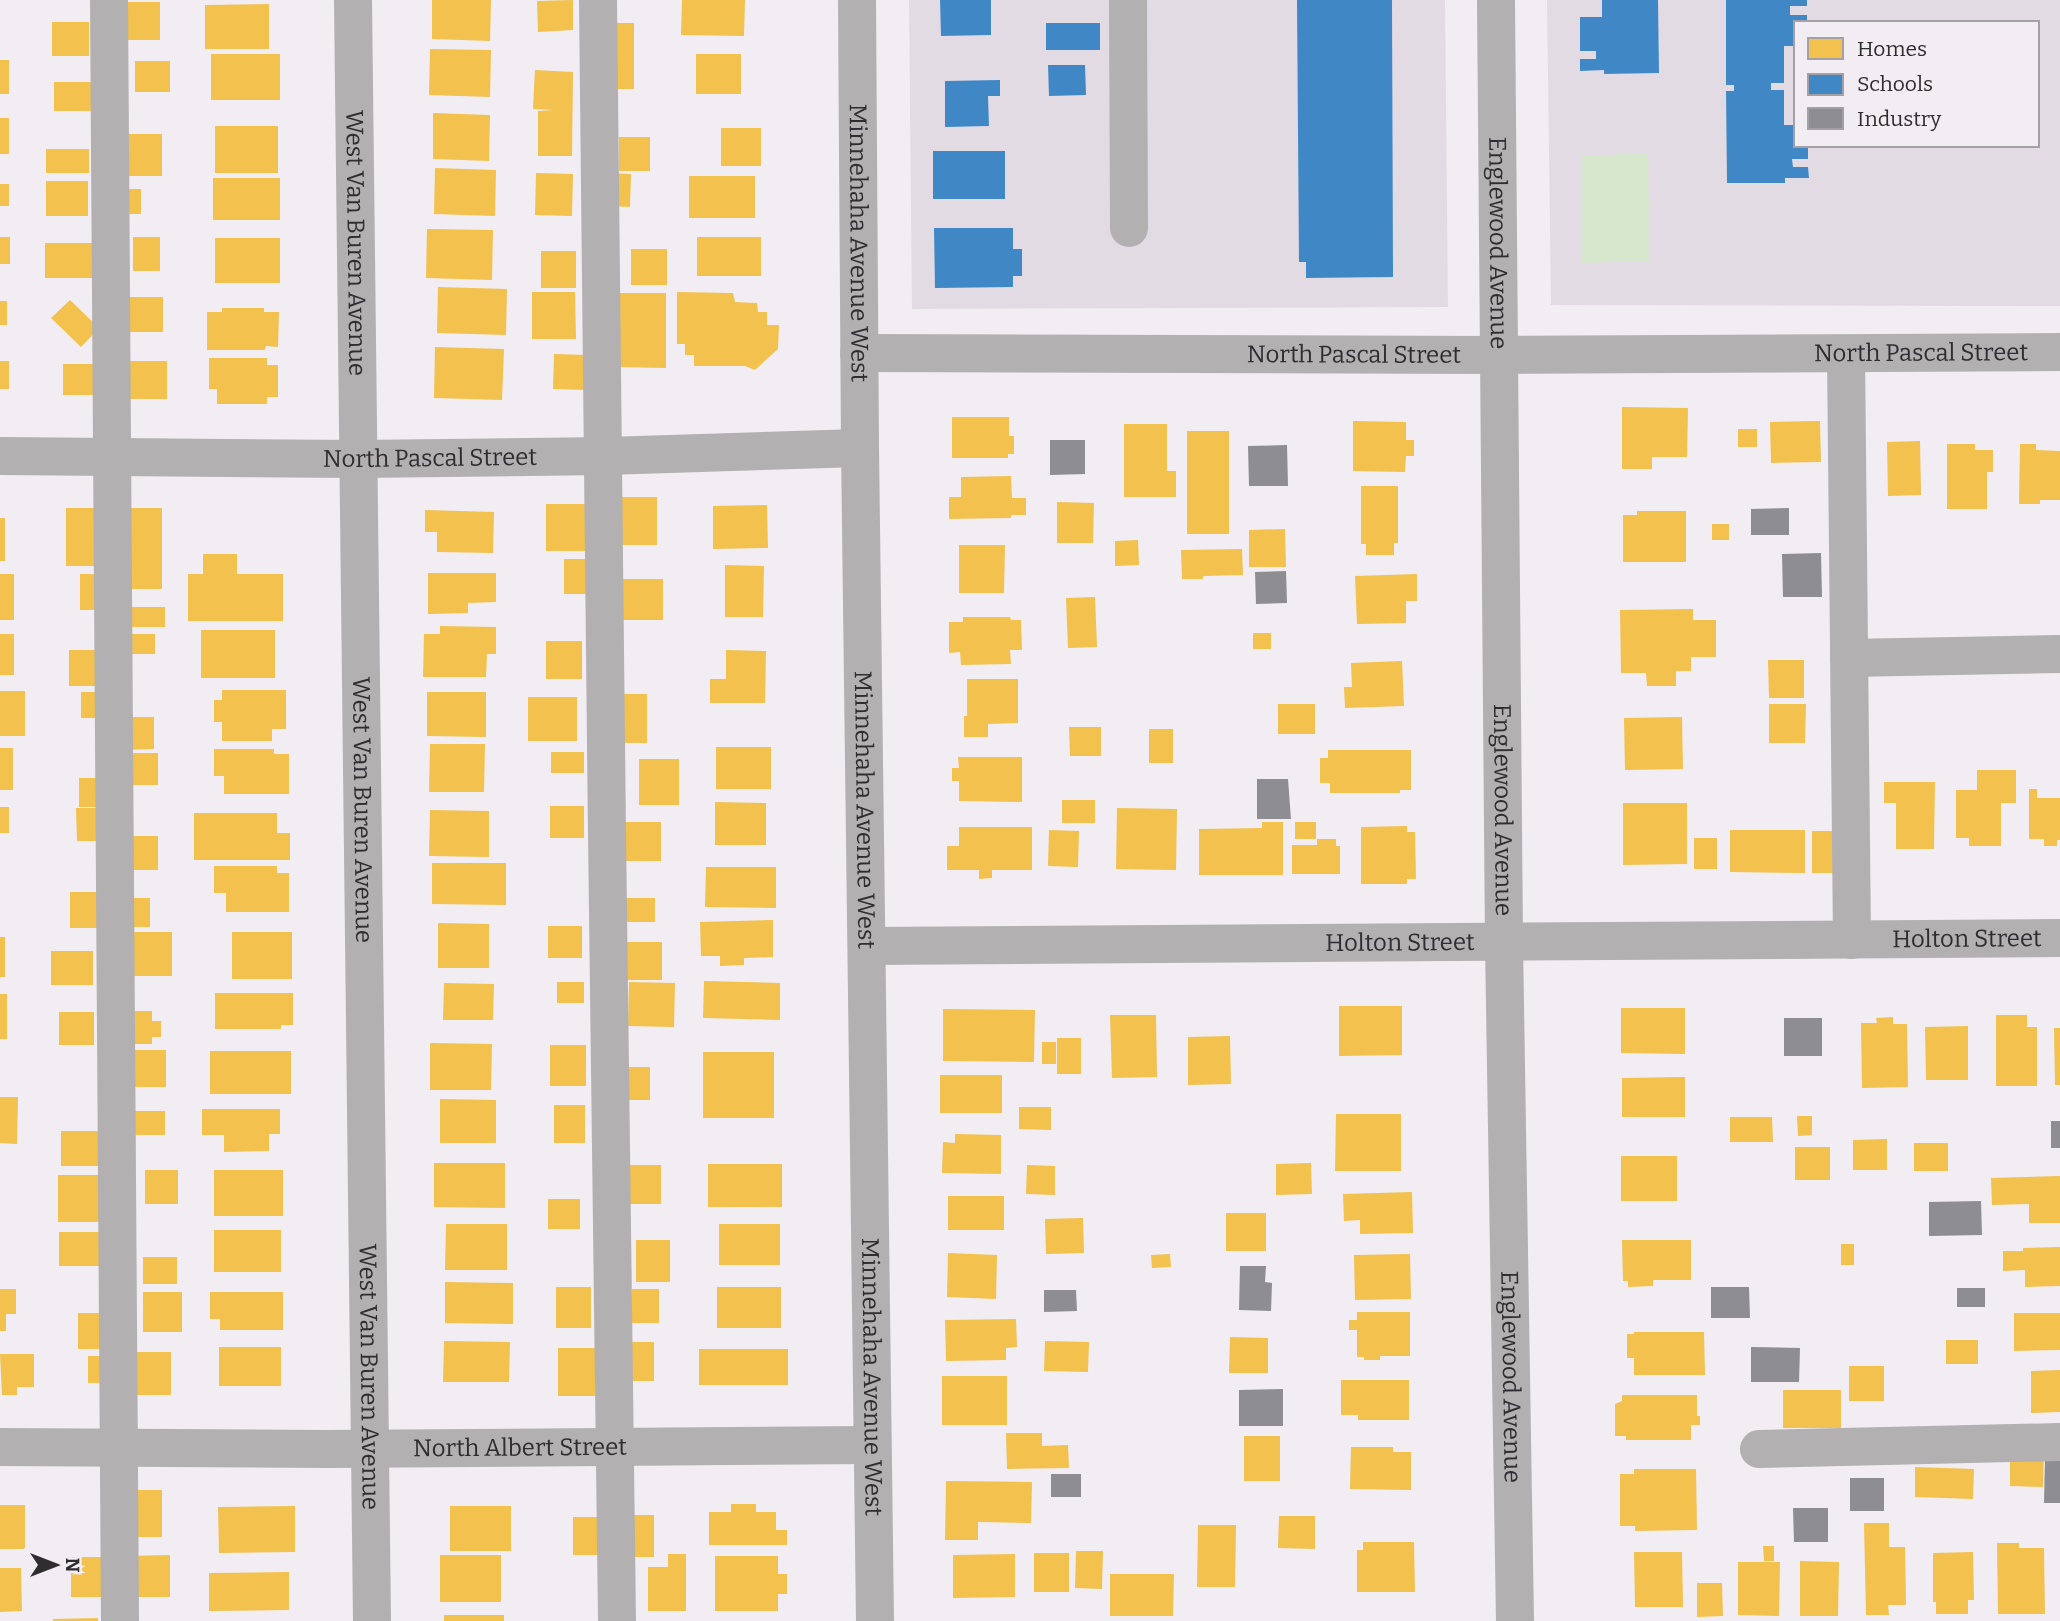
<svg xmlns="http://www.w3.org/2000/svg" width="2060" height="1621" font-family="Bitter,serif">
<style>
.built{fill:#e3dbe3;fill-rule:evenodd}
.green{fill:#d6e6cc}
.homes{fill:#f2c14e}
.schools{fill:#3f88c5}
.industry{fill:#8d8d92}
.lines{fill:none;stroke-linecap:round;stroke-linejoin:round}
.minor{stroke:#b2b0b1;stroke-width:38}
.labels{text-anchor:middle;stroke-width:7;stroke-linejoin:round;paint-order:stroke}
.street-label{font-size:24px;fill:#2f2d2f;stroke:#f2ecf3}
</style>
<rect width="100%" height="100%" fill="#f1edf2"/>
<path class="built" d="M909 0H1445L1448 307 912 309Z
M1547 0H2060V306L1551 305ZM1796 23H2037V145H1796Z"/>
<path class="green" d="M1648 153 1650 261 1581 263V156Z"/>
<path class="homes" d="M432 0H491L490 41 432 39Z
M573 0V30L538 32 537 1Z
M682 0H745L744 36 681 35Z
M124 2H160V40H124Z
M269 4V49H205V5Z
M52 22H89V56H52Z
M608 23H634V89H609Z
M430 49 491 50 490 97 429 95Z
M211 54H280V100H211Z
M696 54H741V94H696Z
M0 60H9V94H0Z
M135 61H170V92H135Z
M535 70 573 72 572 156H538V111L553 110 533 109Z
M54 82H93V111H54Z
M433 113 490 115 489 161 433 159Z
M0 118H9V154H0Z
M215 126H278V173H215Z
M721 128H761V166H721Z
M128 134H162V176H128Z
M619 137H650V171H619Z
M46 149H89V173H46Z
M435 168 496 170 495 216 434 214Z
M536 173 573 174 572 216 535 215Z
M609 173 631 174 630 207 609 206Z
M689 176H755V218H689Z
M213 178H280V220H213Z
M46 181H88V216H46Z
M0 184H9V206H0Z
M125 189H141V214H125Z
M427 229 493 230 492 280 426 278Z
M0 237H10V264H0Z
M133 237H160V271H133Z
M697 237H761V276H697Z
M215 238H280V283H215Z
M45 243H100V278H45Z
M631 249H667V285H631Z
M541 251H576V288H541Z
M438 287 507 289 506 335 437 333Z
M532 292H575L576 339H532Z
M677 292 733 293 735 302 757 303 758 312H767V325H779L778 349 755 370 745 366H694V355H685V344H677Z
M615 293H666V368L615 367Z
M128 297H163V332H128Z
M70 300 99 328 81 347 51 318Z
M0 301H7V325H0Z
M222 308H264V312H279L278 347 266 346 265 350H207V312H222Z
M435 347 504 349 502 400 434 398Z
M554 354 589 355 588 390 553 389Z
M209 358H267V365H278V397H267V404H217V389H209Z
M0 361H9V389H0Z
M130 361H167V399H130Z
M63 364H98V395H63Z
M1622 407 1688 408 1687 457H1652V469H1622Z
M952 417H1009V436H1014V454H1008V458H952Z
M1353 421 1406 422V440H1414V456H1406L1405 472 1353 471Z
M1820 421 1821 462 1771 463 1770 422Z
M1124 424H1167V471H1176V497H1124Z
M1738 429H1757V447H1738Z
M1187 431H1229V534H1187Z
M1920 441 1921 495 1888 496 1887 442Z
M1947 444H1975V450H1993V472H1987V509H1947Z
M2020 444H2036V450L2060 451V500H2040V504H2019Z
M1011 476 1012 498H1026V515H1011V518L949 519V497H961V477Z
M1361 486H1398V543H1394V555H1366V544H1361Z
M615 497H657V545H615Z
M1057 502 1094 503 1093 543H1057Z
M546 504H588V551H546Z
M767 505 768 548 713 549V506Z
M66 508H102V566H66Z
M127 508H162V589H127Z
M425 510 494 512 493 553 437 552V532H425Z
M1637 511H1686V562H1623V515H1637Z
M0 518H5V561H0Z
M1712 524H1729V540H1712Z
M1285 529 1286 567H1249V530Z
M1138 540 1139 565 1115 566V541Z
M959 545H1005L1004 593H959Z
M1242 549 1243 575 1203 576V579H1182L1181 550Z
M203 554H237V574H283V621H188V574H203Z
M564 559H591V594H564Z
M725 565 764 566 763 617H725Z
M428 573H496V602L468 603V613L428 614Z
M0 574H14V620H0Z
M80 574H99V610H80Z
M1417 574V601H1406V623L1357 624 1355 576Z
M622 579H663V620H622Z
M1095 597 1097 647 1068 648 1066 598Z
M132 607H165V627H132Z
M1693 609V620H1716V657H1691V671H1676V686H1647L1646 673H1621L1620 610Z
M963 617H1010L1011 620H1021L1022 650H1010L1011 664 961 665 960 652 949 653V622H963Z
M440 626 496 627V654H487L486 677H423L424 634H440Z
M201 630H275V678H201Z
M1253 633H1271V649H1253Z
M0 634H14V675H0Z
M129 634H155V654H129Z
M546 641H582V679H546Z
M69 650H102V686H69Z
M726 650 766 651 765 703H710V679H726Z
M1768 660H1804V698H1769Z
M1402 661 1404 706 1345 708 1344 687H1352L1351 663Z
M967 679H1018V723L988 724V737H964V716H967Z
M222 690H286V729H272V741H222V722H214V700H222Z
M0 691H25V736H0Z
M81 692H102V718H81Z
M427 692H486V737L427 736Z
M617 694H647V743H617Z
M528 697H577V741H528Z
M1278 704H1315V734H1278Z
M1769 704H1806L1805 743H1769Z
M119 717H154V749L119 750Z
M1682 717 1683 769 1625 770 1624 718Z
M1069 727H1101V756H1070Z
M1149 729H1173V763H1149Z
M430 744H485L484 792H429Z
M716 747H771V789H716Z
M0 748H13V790H0Z
M214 749H274V754H289V794H224V776H214Z
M1328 750H1411V790H1400V793H1330V783H1320V758H1328Z
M551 752H584V773H551Z
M120 753H158V785H119Z
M958 757H1022V802L959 801V781H952V768H959Z
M639 759H679V805H639Z
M1977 770H2016V803H2001V846H1969V838H1956V790H1977Z
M79 778H102V807H79Z
M1884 782H1935L1934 849H1896V803H1884Z
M2029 789H2037V798H2060V840H2057V846H2044V839H2029Z
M1062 800H1095V823H1062Z
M715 802 766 803V845H715Z
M1623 803H1687V864L1623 865Z
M550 806H584V838H550Z
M0 807H9V833H0Z
M76 808H102V841H77Z
M1117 808 1177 809 1176 870 1116 869Z
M430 810 489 811V857L429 856Z
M194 813H277V833H290V860H194Z
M623 822H661V861H623Z
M1262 822H1283V875H1199V829L1262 828Z
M1295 822H1316V839H1295Z
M1407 826V832H1415L1416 879H1407V884H1361V827Z
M959 827H1032V870H992V878L979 879V870H947V846H959Z
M1049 830 1079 831 1078 867 1048 866Z
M1730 830H1805V873L1730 872Z
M1812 831H1842V873H1812Z
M125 836H158V870H125Z
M1694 838H1717V869H1694Z
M1317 839H1336V846H1340V874H1292V845H1317Z
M432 863H506V905L432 904Z
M214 866H277V873H289V912H226V893H214Z
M706 867H776V908L705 907Z
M70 892H102V928H70Z
M125 898H150V927H125Z
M618 898H655V922H618Z
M773 920V957L744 958V965L720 966V956H701L700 922Z
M438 923 489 924V968H438Z
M548 926H582V958H548Z
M132 932H172V976H132Z
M232 932H292V979H232Z
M0 937H5V977H0Z
M627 942H662V980H627Z
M51 951H93V985H51Z
M704 981 780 983V1020L703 1018Z
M557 982H584V1003H557Z
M629 982 675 983 674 1027 628 1026Z
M444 983 494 984 493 1020H443Z
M215 993H293V1025H281V1029H215Z
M0 994H7V1039H0Z
M1339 1006H1402V1055L1339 1056Z
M1621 1008H1685V1054L1621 1053Z
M943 1009 1035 1010 1034 1062 943 1061Z
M126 1011H152V1021H161V1037H152V1044H126Z
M59 1012H94V1045H59Z
M1110 1015H1156L1157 1077 1112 1078Z
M1996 1015H2027V1027H2037V1086H1996Z
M1893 1017V1024H1907L1908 1087 1862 1088 1861 1023H1877L1876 1018Z
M1968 1026V1080H1926L1925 1027Z
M2054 1028H2060V1085H2055Z
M1230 1036 1231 1084 1188 1085V1037Z
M1057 1038H1081V1074H1057Z
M1042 1042H1056V1064H1042Z
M430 1043 492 1044 491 1090H430Z
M550 1045H586V1086H550Z
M132 1050H166V1087H132Z
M210 1051H291V1094H210Z
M703 1052H774V1118H703Z
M618 1067H650V1100H618Z
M940 1075H1002V1113H940Z
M1685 1077V1117H1622V1078Z
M0 1097H18L17 1144 0 1143Z
M440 1099 496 1100V1143H440Z
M554 1105H585V1143H554Z
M1019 1107H1051V1130L1019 1129Z
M202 1109H280V1134H269V1151L224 1152V1135H202Z
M134 1111H165V1135H134Z
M1336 1114H1401V1171H1335Z
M1797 1116H1812V1135L1798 1136Z
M1730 1117H1772L1773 1142H1730Z
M61 1131H99V1166H61Z
M955 1134 1001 1135V1174L942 1173 943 1142 955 1143Z
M1887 1139V1170H1853V1140Z
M1914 1143H1948V1171H1914Z
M1795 1147H1830V1180H1795Z
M1621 1156H1677V1201H1621Z
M434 1163H505V1208L434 1207Z
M1311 1163 1312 1194 1276 1195V1164Z
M708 1164H782V1207H708Z
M620 1165H661V1204H620Z
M1027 1165 1055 1166V1195L1026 1194Z
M145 1170H178V1204H145Z
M214 1170H283V1216H214Z
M58 1175H100V1222H58Z
M2060 1176V1223H2029V1204L1992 1205 1991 1178Z
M1412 1192 1413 1233 1360 1234V1220L1344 1221 1343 1194Z
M948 1196H1004V1230H948Z
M548 1199H580V1229H548Z
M1226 1213H1266V1251H1226Z
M1083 1218 1084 1253 1046 1254 1045 1219Z
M446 1224H507V1270H445Z
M719 1224H780V1265H719Z
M214 1230H281V1272H214Z
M59 1232H101V1266H59Z
M636 1240H670V1282H636Z
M1622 1240H1691V1280H1653V1286L1628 1287V1281H1623Z
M1841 1244H1854V1265H1841Z
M2060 1247V1286L2025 1287V1270L2003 1271V1251H2023V1248Z
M948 1253 997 1255 996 1299 947 1297Z
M1170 1254 1171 1267 1152 1268 1151 1255Z
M1410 1254 1411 1299 1355 1300 1354 1255Z
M143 1257H177V1284H143Z
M445 1282 513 1283V1324L445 1323Z
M556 1287H591V1328H556Z
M717 1287H781V1328H717Z
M0 1289H16V1314H6V1331H0Z
M632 1289H659V1323H632Z
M143 1292H182V1332H143Z
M210 1292H283V1330H220V1319H210Z
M1357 1312H1410V1356H1380V1360H1364V1357H1357V1330H1349V1320H1357Z
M78 1313H108V1349H78Z
M2014 1313H2060V1350L2014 1351Z
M1016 1319 1017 1347 1006 1348V1360L946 1361 945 1320Z
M1634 1332H1704L1705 1375H1634V1358H1627V1334H1634Z
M1230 1337 1268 1338V1373H1229Z
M1946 1340H1978V1364H1946Z
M444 1341 510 1342 509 1382H443Z
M1045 1341 1089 1342 1088 1372 1044 1371Z
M619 1342H654V1381H619Z
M219 1347H281V1386H219Z
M558 1348H595V1396H558Z
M699 1349H788V1385H699Z
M131 1352H171V1395H131Z
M0 1354H34V1387H17V1395H2Z
M88 1356H108V1383H88Z
M1849 1366H1884V1401H1849Z
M2060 1370V1412L2031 1413V1371Z
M942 1376H1007V1425H942Z
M1341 1380H1409V1420H1358V1415H1341Z
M1783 1390H1841V1428H1783Z
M1622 1395H1697V1416H1700V1425H1691V1440H1626V1436H1615V1404L1622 1401Z
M1006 1433H1042V1446L1068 1445 1069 1468 1007 1469Z
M1244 1436H1280V1481H1244Z
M1351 1447H1393V1452H1411V1490L1350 1489Z
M2010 1449 2044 1450 2043 1487 2010 1486Z
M1915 1467 1974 1469 1973 1499 1915 1497Z
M1634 1469H1696L1697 1530 1635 1531V1526H1620V1474H1634Z
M946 1481 1032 1482 1031 1523 978 1522V1540H945Z
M126 1490H162V1537H127Z
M731 1504H756V1512H776V1530H787V1545H709V1512H731Z
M0 1505H25V1549H0Z
M295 1506V1552L219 1553 218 1507Z
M450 1506H511V1551H450Z
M620 1515H654V1557H620Z
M1279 1516H1315V1549L1278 1548Z
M573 1517H601V1555H573Z
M1864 1523H1889V1547H1905L1906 1605H1888L1889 1615H1866Z
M1198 1525H1236L1235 1587H1197Z
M1363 1542H1414L1415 1592H1357V1550H1363Z
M1997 1543H2019V1548H2044L2045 1614H1998Z
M1763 1546H1774V1561H1764Z
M1076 1551H1103L1102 1589 1075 1588Z
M1634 1552H1682L1683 1607H1635Z
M1973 1552 1974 1600H1968V1614H1936V1602H1933V1553Z
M1034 1553H1069V1592H1034Z
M668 1554H686V1611H648V1567H668Z
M1015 1554V1597L953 1598V1555Z
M170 1555V1597H127L126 1556Z
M440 1555H501V1602H440Z
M715 1556H778V1574H787V1594H778V1611H715Z
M71 1557H106L107 1597H71Z
M1800 1561 1839 1562 1838 1616H1800Z
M1738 1562H1780L1779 1616 1738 1615Z
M0 1568H21L22 1611 0 1612Z
M289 1572V1610L209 1611V1573Z
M1110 1574H1174L1173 1616H1110Z
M1697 1583H1722L1723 1616 1697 1617Z
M444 1615H504V1621H444Z
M98 1618V1621H53V1619Z"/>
<path class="schools" d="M940 0H991V35L941 36Z
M1297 0H1392L1393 277 1306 278V262H1299Z
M1602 0H1658L1659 73 1604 74V70L1580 71V59H1596V51H1580V17H1602Z
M1726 0H1807V6H1790V15H1807V23H1796V46H1784V83H1771V90H1784V125H1796V145H1808V159H1792L1793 167H1808L1809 178H1785V183H1727L1726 91H1734V85H1726Z
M1046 23H1100V50H1046Z
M1048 65H1085L1086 95 1049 96Z
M1000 80V96H988L989 126 945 127V81Z
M933 151H1005V199H933Z
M934 228H1013V249H1022V276H1013V287L935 288Z"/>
<path class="industry" d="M1050 440H1085V474L1050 475Z
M1287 445 1288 486H1249L1248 446Z
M1789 508V535H1751V509Z
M1821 553 1822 597H1783L1782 554Z
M1286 571 1287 603 1256 604 1255 572Z
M1257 779H1288L1291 819H1257Z
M1784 1018H1822V1056H1784Z
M2051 1121H2060V1148H2051Z
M1981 1201 1982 1235 1929 1236V1202Z
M1240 1266H1266L1265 1282 1272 1283 1271 1311 1239 1310Z
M1711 1287H1749L1750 1318H1711Z
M1957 1288H1985V1307H1957Z
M1044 1290H1076L1077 1311 1044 1312Z
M1751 1347 1800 1348 1799 1382H1751Z
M1283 1389V1426H1239V1390Z
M2045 1458H2060V1503H2044Z
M1051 1474H1081V1497H1051Z
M1850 1478H1884V1511H1850Z
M1793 1508H1828V1542H1794Z"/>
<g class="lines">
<g class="minor">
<path d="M109 0 120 1621"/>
<path id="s1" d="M353 0 372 1621"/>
<path d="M598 0C607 540 606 1081 617 1621"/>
<path id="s2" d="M857 0 860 448 875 1621"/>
<path d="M1128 0 1129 228"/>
<path id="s3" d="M1496 0 1504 943 1515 1621"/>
<path id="s4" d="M859 353 1499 355 2060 352"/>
<path d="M1846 354 1852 940"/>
<path id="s5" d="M0 456 358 459 606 456 860 448"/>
<path d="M1849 658 2060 654"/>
<path id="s6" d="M868 946 2060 938"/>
<path id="s7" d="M0 1447 326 1449 872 1445"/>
<path d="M1759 1449 2060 1442"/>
</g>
</g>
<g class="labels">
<g class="street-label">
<text dy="8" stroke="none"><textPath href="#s1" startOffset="243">West Van Buren Avenue</textPath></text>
<text dy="8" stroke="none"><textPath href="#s2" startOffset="243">Minnehaha Avenue West</textPath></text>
<text dy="8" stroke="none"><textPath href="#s3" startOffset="243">Englewood Avenue</textPath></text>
<text dy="8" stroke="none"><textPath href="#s4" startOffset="1062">North Pascal Street</textPath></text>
<text dy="8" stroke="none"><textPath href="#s4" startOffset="495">North Pascal Street</textPath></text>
<text dy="8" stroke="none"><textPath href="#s5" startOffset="430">North Pascal Street</textPath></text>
<text dy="8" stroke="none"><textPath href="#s1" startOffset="810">West Van Buren Avenue</textPath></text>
<text dy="8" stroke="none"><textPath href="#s2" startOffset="810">Minnehaha Avenue West</textPath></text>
<text dy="8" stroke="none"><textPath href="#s3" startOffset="810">Englewood Avenue</textPath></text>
<text dy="8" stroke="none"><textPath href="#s6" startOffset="1099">Holton Street</textPath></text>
<text dy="8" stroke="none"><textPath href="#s6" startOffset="532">Holton Street</textPath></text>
<text dy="8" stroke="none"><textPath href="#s1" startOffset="1377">West Van Buren Avenue</textPath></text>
<text dy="8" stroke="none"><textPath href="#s2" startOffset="1377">Minnehaha Avenue West</textPath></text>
<text dy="8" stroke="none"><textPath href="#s3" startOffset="1377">Englewood Avenue</textPath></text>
<text dy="8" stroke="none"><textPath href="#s7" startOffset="520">North Albert Street</textPath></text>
</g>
</g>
<rect x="1794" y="21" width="245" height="126" fill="#f2ecf3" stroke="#a4a0a5" stroke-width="2"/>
<rect x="1808" y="38" width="35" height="21" fill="#f2c14e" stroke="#a4a0a5" stroke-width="2"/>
<text x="1857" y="56" font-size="21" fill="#2f2d2f">Homes</text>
<rect x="1808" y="74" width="35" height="21" fill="#3f88c5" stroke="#a4a0a5" stroke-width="2"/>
<text x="1857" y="91" font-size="21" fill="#2f2d2f">Schools</text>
<rect x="1808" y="108" width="35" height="21" fill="#8d8d92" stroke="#a4a0a5" stroke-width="2"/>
<text x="1857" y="126" font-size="21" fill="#2f2d2f">Industry</text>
<g transform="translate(56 1565) rotate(90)" stroke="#f2ecf3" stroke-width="5" paint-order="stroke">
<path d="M0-5L12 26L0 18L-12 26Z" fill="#2f2d2f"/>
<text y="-10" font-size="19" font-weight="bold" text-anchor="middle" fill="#2f2d2f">N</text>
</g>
</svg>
